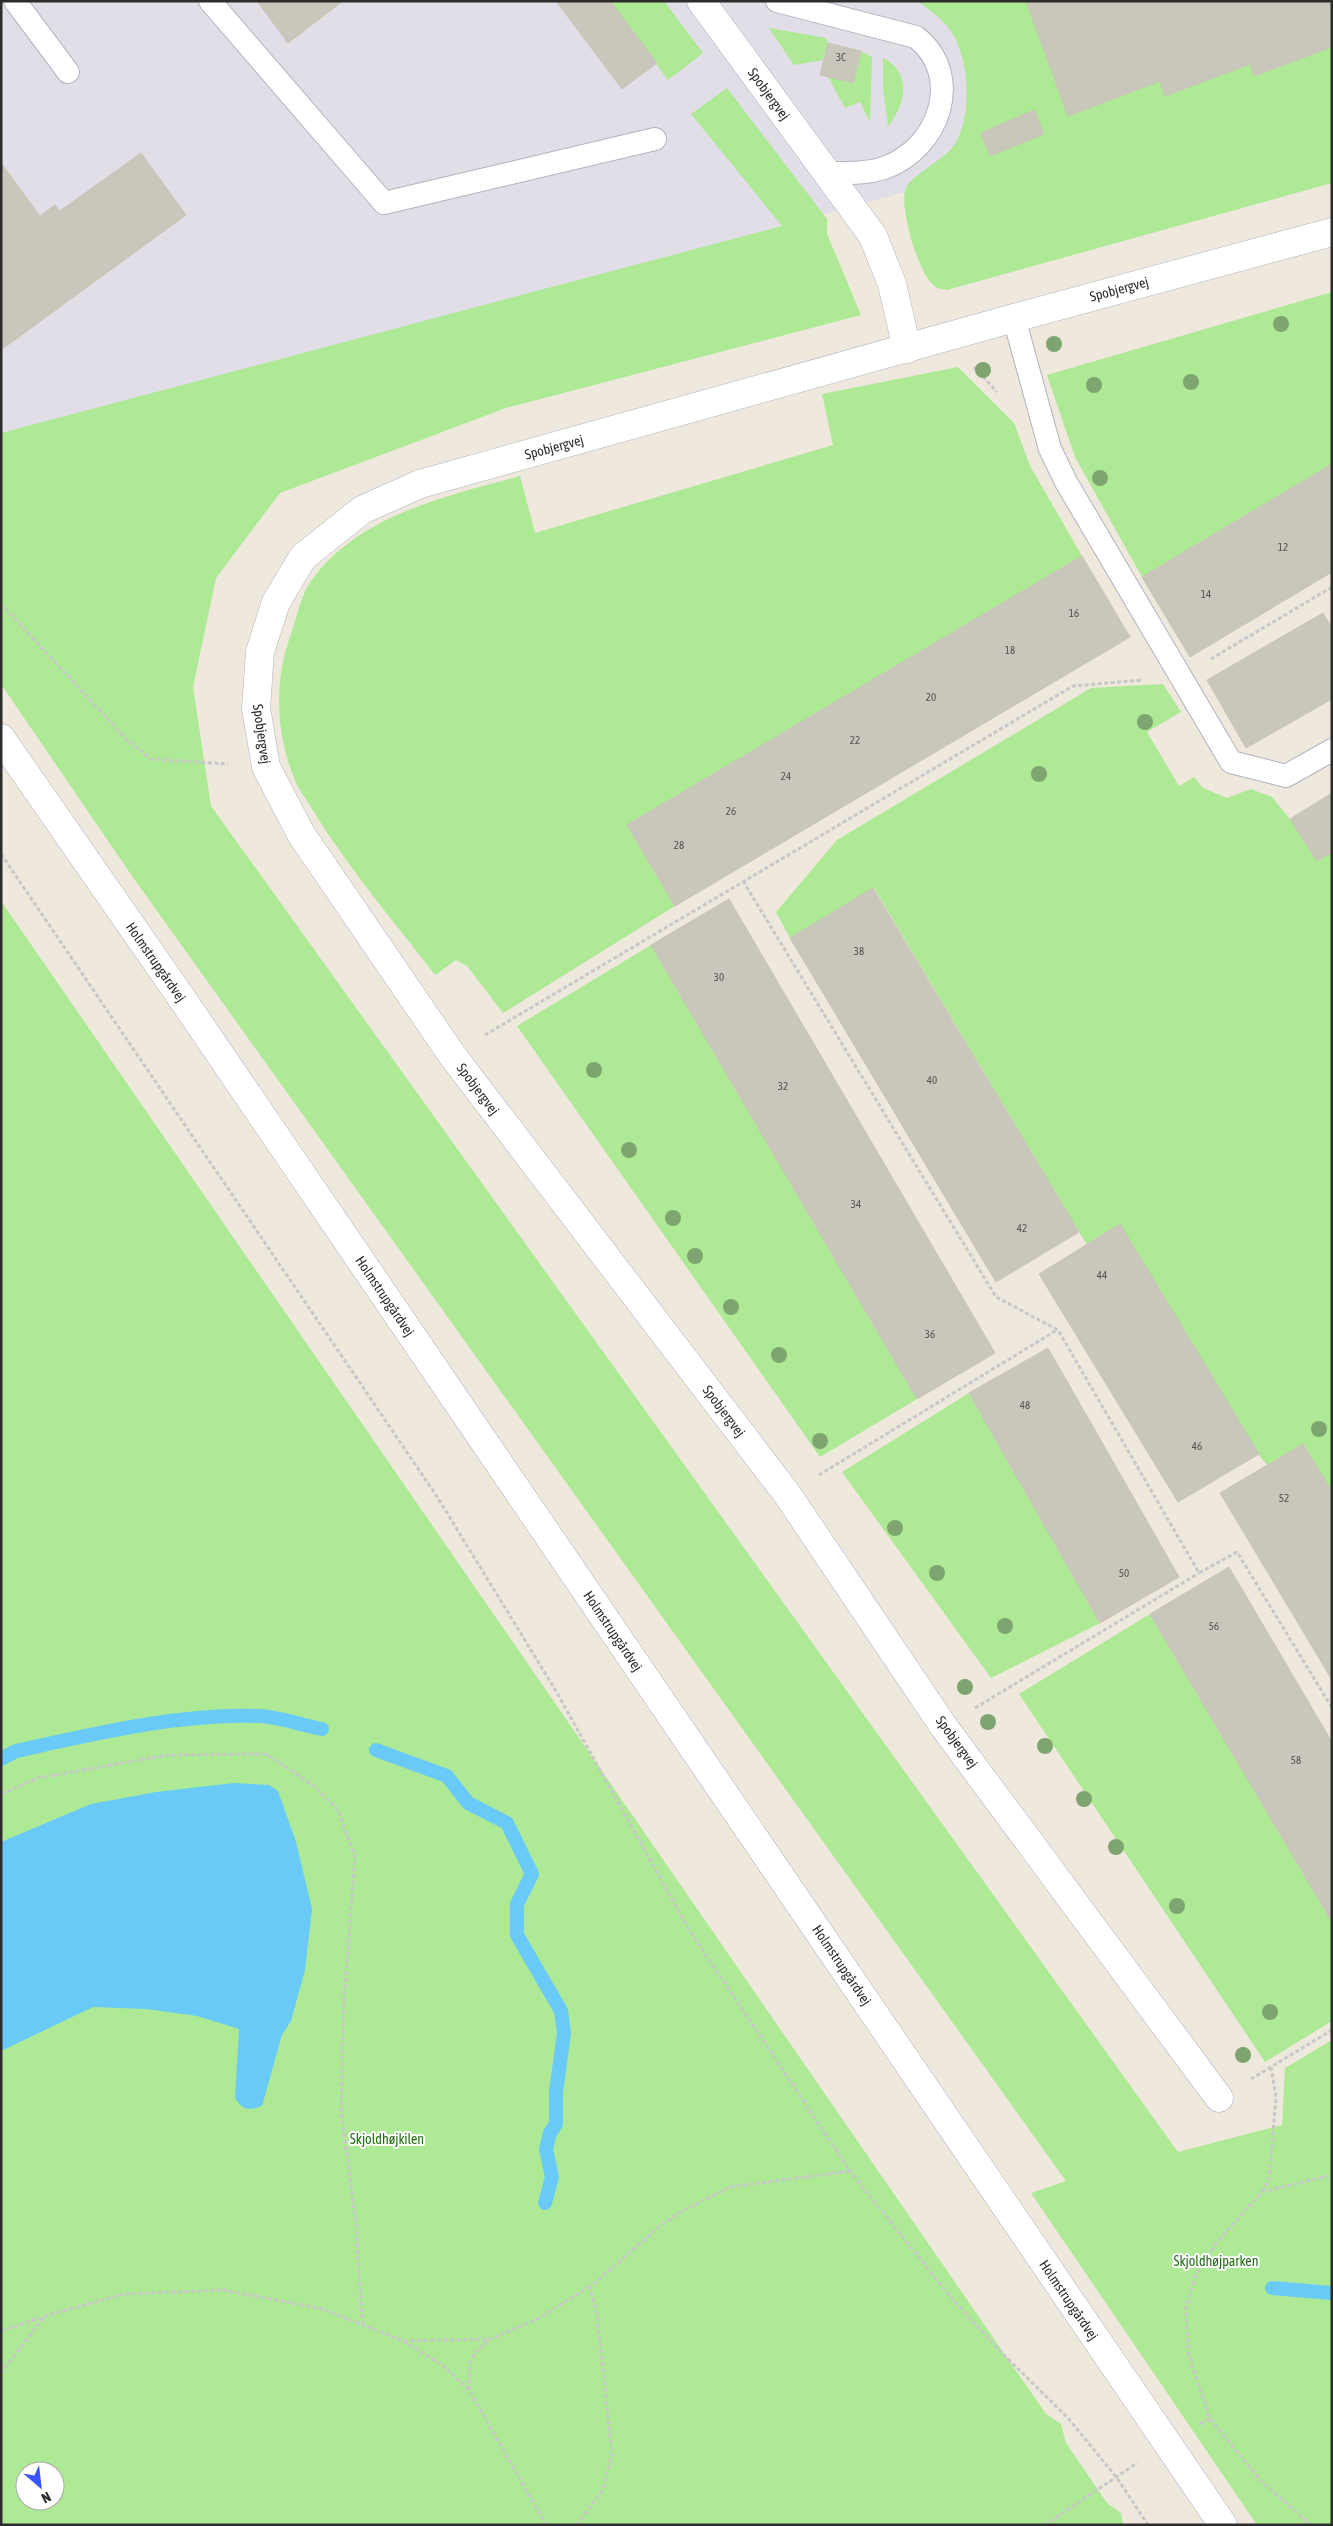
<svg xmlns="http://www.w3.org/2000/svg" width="1333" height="2526" font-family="'Asap Condensed',sans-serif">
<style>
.industrial{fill:#e1dee7}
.green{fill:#aee996;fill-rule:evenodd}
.water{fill:#69caf7}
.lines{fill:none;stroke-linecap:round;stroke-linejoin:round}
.stream{stroke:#69caf7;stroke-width:14}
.building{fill:#c9c6bc;stroke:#cac4b6}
.lane-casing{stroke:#b1b3c0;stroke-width:24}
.street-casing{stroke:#b1b3c0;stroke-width:29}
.secondary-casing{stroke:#b1b3c0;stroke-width:29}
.path{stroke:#c8c8c8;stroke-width:3;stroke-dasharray:4 2.5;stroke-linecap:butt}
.lane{stroke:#fff;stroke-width:22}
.street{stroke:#fff;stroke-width:28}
.secondary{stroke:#fff;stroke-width:28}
.tree{fill:#7ea56f}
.labels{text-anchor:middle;stroke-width:4;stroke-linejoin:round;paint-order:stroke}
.number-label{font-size:11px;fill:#535250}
.street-label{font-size:14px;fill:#2c2c2c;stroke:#fff}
.park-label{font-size:14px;fill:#236f15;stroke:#fff}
</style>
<rect width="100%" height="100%" fill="#eee8dd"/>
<path class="industrial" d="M1 1H1332V75L336 348 1 434Z"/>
<path class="green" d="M610 1H664L703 53 668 80Z
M917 1H1026L1068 116 1160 81 1165 96 1250 64 1254 76 1332 47V183L947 290C944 289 939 289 936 287 919 278 898 205 906 188 911 176 941 161 952 148 972 123 970 66 955 38 948 23 931 10 917 1Z
M769 28 826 38 828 43 823 60 794 65Z
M861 51 872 57 870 122 860 102 845 108 828 77 853 83Z
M883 58C912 72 906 105 888 126L883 88Z
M727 88 827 219V234L861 315 506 408 280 493 216 578 193 687 211 806 1178 2152 1282 2125 1285 2068 1332 2040V2525H1257L1031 2193 1066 2181 132 876 1 684V433L782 226 691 114Z
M1332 292V464L1142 577 1075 457 1047 375Z
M958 367 1014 423 1030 466 1082 556 627 825 675 906 503 1013 467 966 456 960 435 975C395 923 352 872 317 817 310 804 299 791 294 778 276 733 274 682 290 637 296 621 300 598 309 584 356 515 445 497 520 476L535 533 833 445 822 394Z
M1163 684 1181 712 1147 732 1179 786 1194 777 1203 788 1227 798 1251 789 1272 797 1290 819 1317 861 1332 852V1492L1303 1444 1267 1465 1087 1245 874 888 790 938 776 912 837 840 1091 688Z
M1 901 1046 2414 1061 2424 1066 2443 1107 2503 1121 2513 1123 2525H1ZM25 2471H55V2501H25Z
M651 945 917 1399 820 1457 517 1026Z
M969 1393 1100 1623 991 1678 842 1472Z
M1150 1614 1332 1922V2021L1265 2062 1019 1694Z"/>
<path class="water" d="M234 1783 269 1785 278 1791 296 1842 312 1909 305 1970 291 2021 282 2035 262 2106C248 2111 243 2110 235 2098L239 2029 197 2016 146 2009 93 2007 1 2051V1842L91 1804 156 1792Z"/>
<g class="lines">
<path class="stream" d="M376 1750 447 1776 468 1803 507 1823 532 1874 517 1904V1935L561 2011 564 2033 556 2092V2124L550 2133 546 2149 552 2177 545 2203
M1 1759 16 1751C93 1734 179 1713 259 1716 279 1717 302 1725 322 1729
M1272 2288 1332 2293"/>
</g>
<path class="building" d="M257 1H343L288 43Z
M556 1H610L657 63 622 89Z
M1026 1H1332V47L1254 76 1250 64 1165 96 1160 81 1068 116Z
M828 43 861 51 853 83 820 75Z
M1034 110 1044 134 990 156 981 133Z
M141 153 186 215 1 350V163L40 216 55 205 60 211Z
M1332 464V572L1190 657 1142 577Z
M1082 556 1130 637 675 906 627 825Z
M1323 613 1332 628V699L1246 748 1207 680Z
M1332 793V852L1317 861 1290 819Z
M873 888 1079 1232 996 1282 790 938Z
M729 899 995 1353 917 1399 651 945Z
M1120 1224 1259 1454 1178 1502 1039 1274Z
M1048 1348 1179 1577 1100 1623 969 1393Z
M1303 1444 1332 1492V1680L1220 1493Z
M1229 1567 1332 1742V1922L1150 1614Z"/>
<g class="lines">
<defs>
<path id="lane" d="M15 1 68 72
M210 1 384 203 655 139
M777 1 916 37C965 76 939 149 884 168 866 174 846 173 827 173
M1014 318 1050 449 1066 482 1231 762 1286 776 1332 750"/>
<path id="street" d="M701 1 873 236 892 284 907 349
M1219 2098 944 1727 787 1494 452 1055 301 834 266 767 256 708 260 652 276 602 303 557 362 510 420 484 1014 318 1332 232"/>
<path id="secondary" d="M1 738 183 1000 1223 2525"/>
</defs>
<use href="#lane" class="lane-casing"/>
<use href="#street" class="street-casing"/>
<use href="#secondary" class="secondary-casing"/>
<path class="path" d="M974 367 997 392
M1 604 127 740 151 759 228 764
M1211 659 1332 587
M1 854 436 1495 556 1691 688 1928 850 2171 952 2299 1001 2352 1068 2418 1117 2478 1148 2525
M743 881 996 1297 1058 1330 1199 1573 1237 1552 1332 1708
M485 1035 1073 686 1142 680
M819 1475 1057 1330
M975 1708 1199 1573
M1 1794 38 1778 167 1755 266 1754 314 1786 338 1810 355 1857 344 2002 341 2111 355 2215 363 2326
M1271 2067 1276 2097 1269 2179 1262 2192 1217 2242 1196 2274 1186 2308 1188 2353 1210 2419 1260 2480 1311 2525
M1251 2079 1332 2030
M1262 2192 1332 2175
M1 2331 45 2316 124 2294 223 2290 323 2309 403 2341 442 2365 469 2390 546 2525
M404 2341 491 2339 539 2318 589 2287
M1 2373 45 2316
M469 2390C469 2362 467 2356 490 2340
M1200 2424 1210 2419
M577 2525 603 2489 612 2454 597 2315 590 2287 660 2226 682 2211 730 2187 850 2171
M1045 2525 1137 2463"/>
<use href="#lane" class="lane"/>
<use href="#street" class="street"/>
<use href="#secondary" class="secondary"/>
</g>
<g class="tree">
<circle cx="1281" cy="324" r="8"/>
<circle cx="1054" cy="344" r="8"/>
<circle cx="983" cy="370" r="8"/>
<circle cx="1191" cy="382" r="8"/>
<circle cx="1094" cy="385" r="8"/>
<circle cx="1100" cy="478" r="8"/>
<circle cx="1145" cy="722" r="8"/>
<circle cx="1039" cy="774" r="8"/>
<circle cx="594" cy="1070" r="8"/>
<circle cx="629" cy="1150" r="8"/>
<circle cx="673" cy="1218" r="8"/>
<circle cx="695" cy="1256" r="8"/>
<circle cx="731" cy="1307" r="8"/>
<circle cx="779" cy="1355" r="8"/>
<circle cx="1319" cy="1429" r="8"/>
<circle cx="820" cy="1441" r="8"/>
<circle cx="895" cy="1528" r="8"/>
<circle cx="937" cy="1573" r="8"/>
<circle cx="1005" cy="1626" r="8"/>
<circle cx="965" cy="1687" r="8"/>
<circle cx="988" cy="1722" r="8"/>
<circle cx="1045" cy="1746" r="8"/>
<circle cx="1084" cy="1799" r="8"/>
<circle cx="1116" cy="1847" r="8"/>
<circle cx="1177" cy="1906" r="8"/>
<circle cx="1270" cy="2012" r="8"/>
<circle cx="1243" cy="2055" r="8"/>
</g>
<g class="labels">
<g class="number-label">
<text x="841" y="61">3C</text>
<text x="1283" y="551">12</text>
<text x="1206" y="598">14</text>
<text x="1074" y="617">16</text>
<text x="1010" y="654">18</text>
<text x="931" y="701">20</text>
<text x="855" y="744">22</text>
<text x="786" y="780">24</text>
<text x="731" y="815">26</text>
<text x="679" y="849">28</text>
<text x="859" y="955">38</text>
<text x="719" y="981">30</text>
<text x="932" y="1084">40</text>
<text x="783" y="1090">32</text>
<text x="856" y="1208">34</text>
<text x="1022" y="1232">42</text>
<text x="1102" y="1279">44</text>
<text x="930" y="1338">36</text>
<text x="1025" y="1409">48</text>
<text x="1197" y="1450">46</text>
<text x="1284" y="1502">52</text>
<text x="1124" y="1577">50</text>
<text x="1214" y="1630">56</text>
<text x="1296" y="1764">58</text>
</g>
<g class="street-label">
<text transform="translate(769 94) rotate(54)" y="5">Spobjergvej</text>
<text transform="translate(1119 289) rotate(-15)" y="5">Spobjergvej</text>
<text transform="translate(554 447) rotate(-15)" y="5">Spobjergvej</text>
<text transform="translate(262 734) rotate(82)" y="5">Spobjergvej</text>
<text transform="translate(156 962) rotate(55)" y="5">Holmstrupgårdvej</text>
<text transform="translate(478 1089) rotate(53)" y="5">Spobjergvej</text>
<text transform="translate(385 1296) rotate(56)" y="5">Holmstrupgårdvej</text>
<text transform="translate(724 1411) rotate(53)" y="5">Spobjergvej</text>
<text transform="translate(613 1631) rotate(56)" y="5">Holmstrupgårdvej</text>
<text transform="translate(957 1742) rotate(54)" y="5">Spobjergvej</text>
<text transform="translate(842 1965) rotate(56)" y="5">Holmstrupgårdvej</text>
<text transform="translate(1069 2300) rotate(56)" y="5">Holmstrupgårdvej</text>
</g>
<g class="park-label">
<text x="387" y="2144">Skjoldhøjkilen</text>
<text x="1216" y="2266">Skjoldhøjparken</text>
</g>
</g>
<rect width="1333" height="2526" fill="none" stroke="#2c2c2c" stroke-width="5"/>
<g transform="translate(40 2486) rotate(152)"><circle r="24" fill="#ffffff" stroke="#ababab"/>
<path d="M0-4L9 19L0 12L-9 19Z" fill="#3a54ff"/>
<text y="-8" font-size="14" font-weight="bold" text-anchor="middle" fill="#2c2c2c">N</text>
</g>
</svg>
